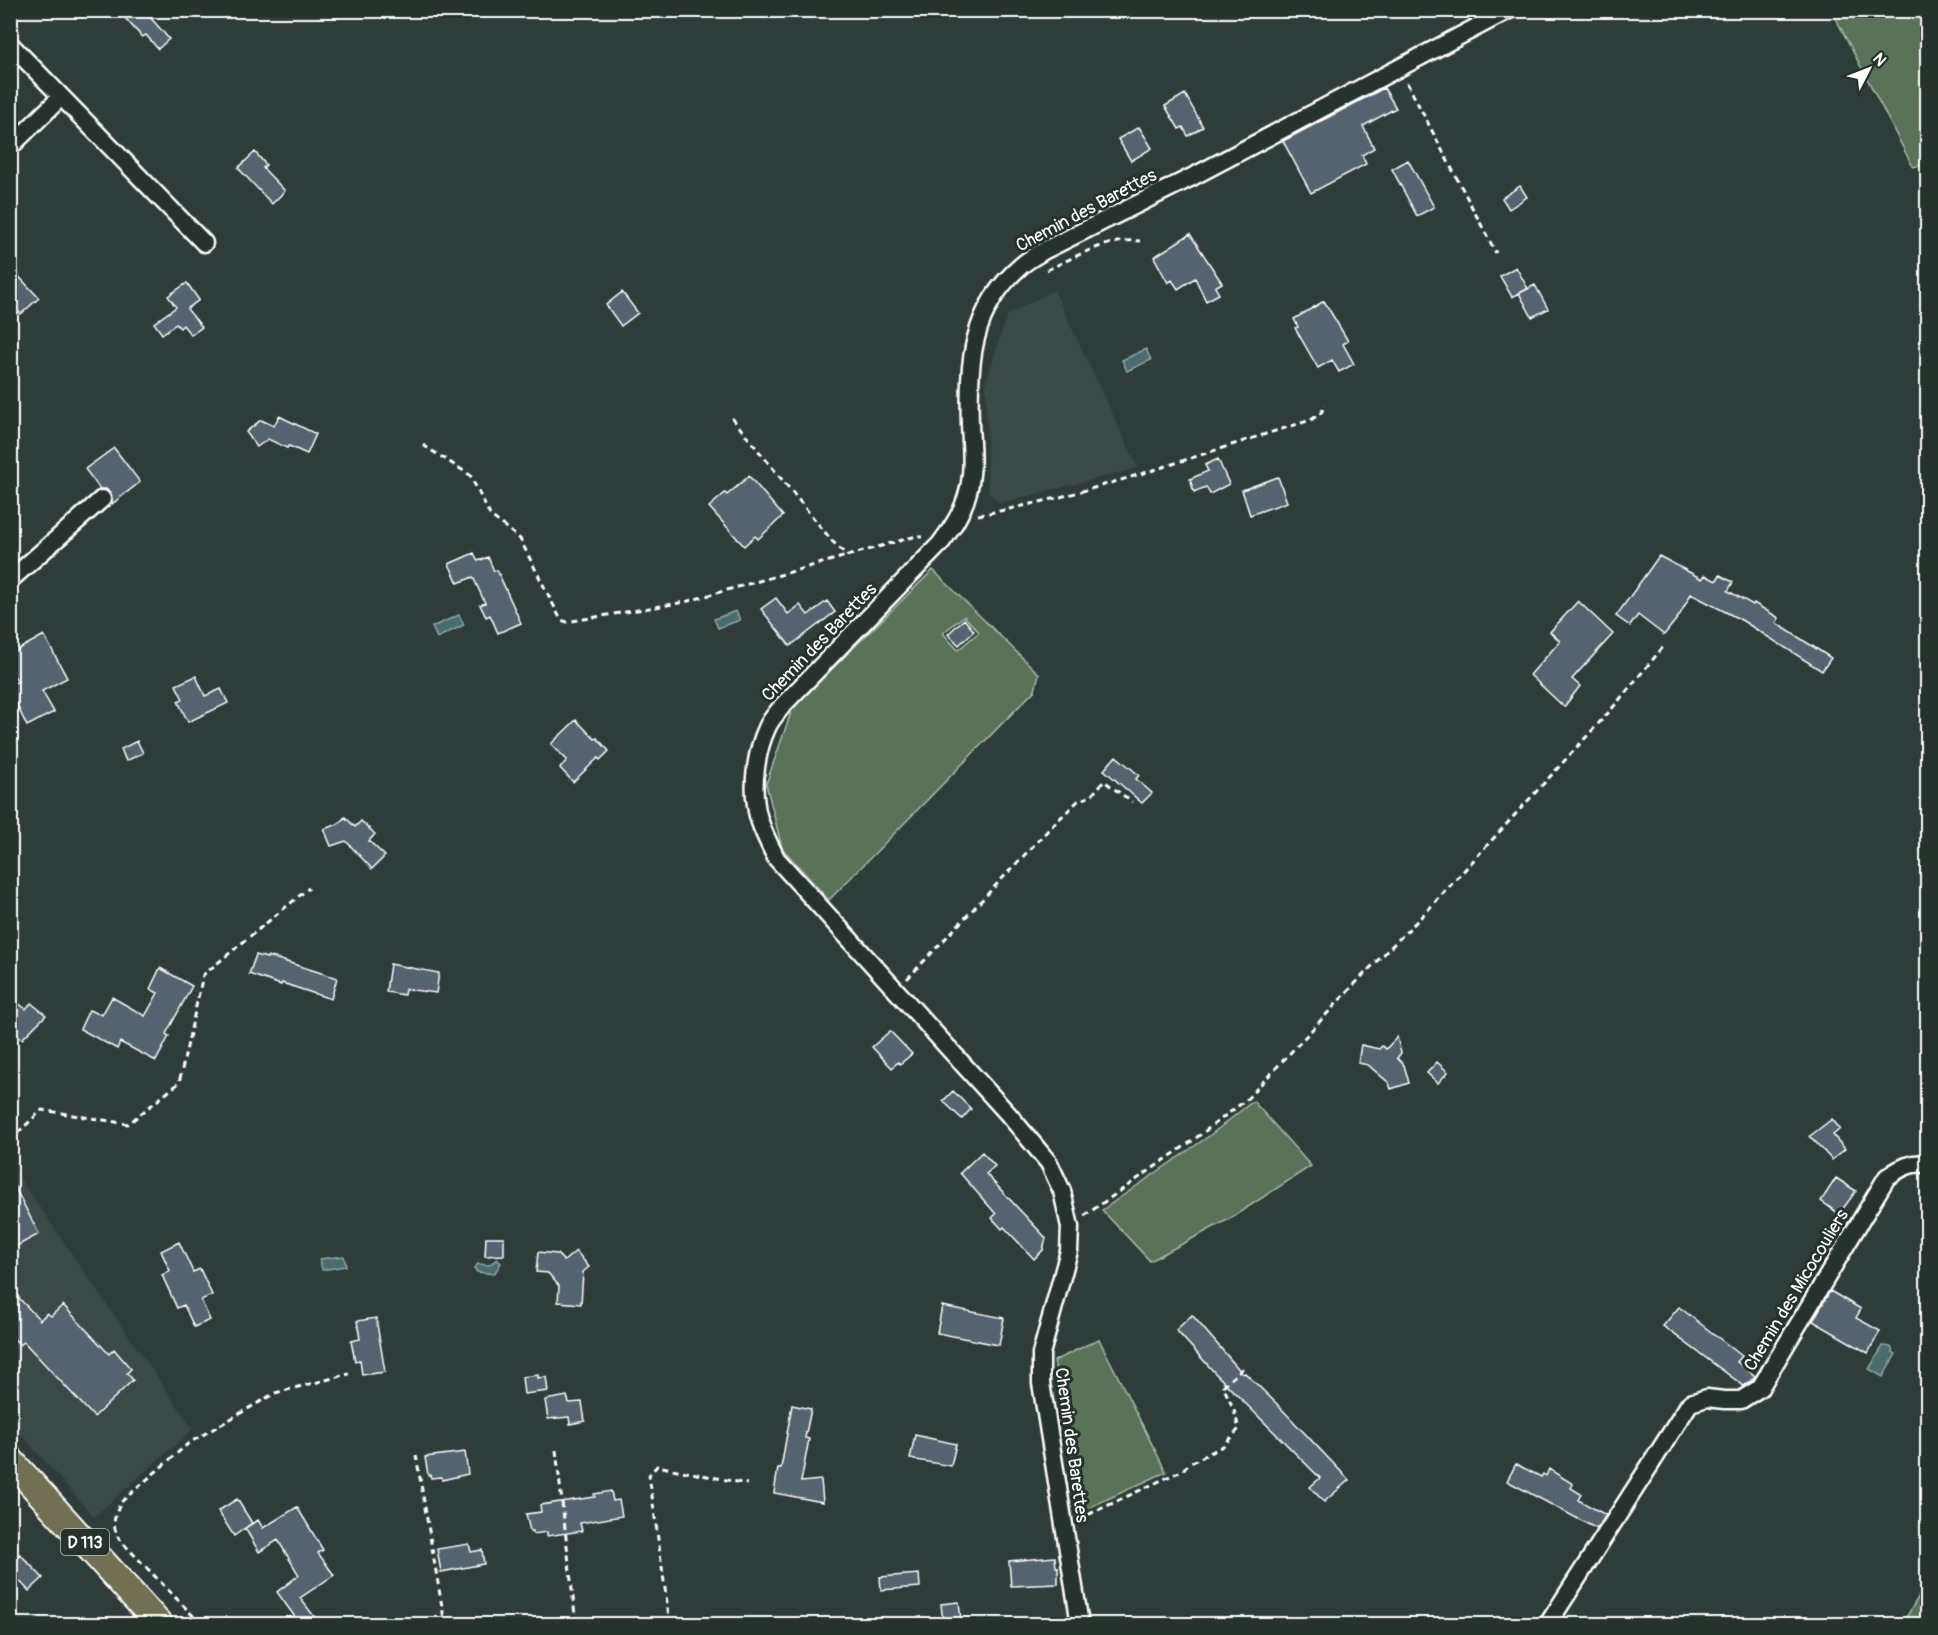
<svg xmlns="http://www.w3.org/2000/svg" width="1938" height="1635" font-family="Pangolin,sans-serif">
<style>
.built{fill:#3a484a}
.green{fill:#5a7358;stroke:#acb9ac;stroke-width:1.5;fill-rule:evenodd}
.water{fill:#496d6e;stroke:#92a7a8;stroke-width:1.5}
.building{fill:#546370;stroke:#fff;stroke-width:1.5}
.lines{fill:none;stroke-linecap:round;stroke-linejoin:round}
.minor-casing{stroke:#fff;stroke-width:21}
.primary-casing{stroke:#fff;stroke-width:30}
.path{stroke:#fff;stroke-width:3;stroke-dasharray:6 4.5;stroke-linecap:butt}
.minor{stroke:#26332d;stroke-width:16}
.primary{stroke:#716f52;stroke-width:26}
.labels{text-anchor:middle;stroke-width:6;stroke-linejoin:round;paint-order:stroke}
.shield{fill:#26332d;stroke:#bec2c0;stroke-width:1.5}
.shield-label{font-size:16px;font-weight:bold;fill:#fff}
.street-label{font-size:18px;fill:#fff;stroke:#26332d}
</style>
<rect width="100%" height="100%" fill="#2f3d3a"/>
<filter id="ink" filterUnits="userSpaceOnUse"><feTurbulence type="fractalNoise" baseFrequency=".0167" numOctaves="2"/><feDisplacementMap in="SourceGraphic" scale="12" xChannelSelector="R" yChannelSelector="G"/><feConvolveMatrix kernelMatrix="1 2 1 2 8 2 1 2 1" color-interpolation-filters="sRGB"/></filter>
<g filter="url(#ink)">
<path class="built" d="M1054 290 1138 468 1000 503 988 492 986 382 1007 315Z
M10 1164 193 1429 94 1517 11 1423Z"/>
<path class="green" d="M1832 11H1927V164L1913 167Z
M933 570 1039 674 1035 690 829 900 782 848 766 784 793 707ZM964 616 979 632 958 650 943 633Z
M1253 1101 1311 1166 1231 1218 1150 1261 1102 1210 1209 1136Z
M1099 1339 1166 1472 1082 1511 1054 1361Z
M1927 1583V1624H1902Z"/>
<path class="water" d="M1146 349 1151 360 1127 371 1122 360Z
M736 611 740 620 718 628 714 619Z
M459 615 464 625 437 638 432 627Z
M344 1256 346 1266 322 1270 320 1259Z
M497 1259 501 1263 494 1274 477 1272 474 1268 478 1264 489 1265Z
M1883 1346 1891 1347 1893 1352 1896 1354 1883 1377 1869 1369Z"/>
<path class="building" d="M118 10H144L169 39 158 49 146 35 142 37Z
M1384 88 1396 108 1363 126 1374 148 1362 155 1366 164 1311 193 1283 141Z
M1185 94 1203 127 1188 136 1183 127 1179 129 1165 106Z
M1139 127 1152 148 1131 161 1118 139Z
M255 152 266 165 263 168 285 191 272 204 238 168Z
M1408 160 1434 207 1417 216 1392 169Z
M1520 186 1527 197 1509 209 1502 198Z
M1190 234 1222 283 1215 287 1219 294 1206 301 1195 278 1178 289 1172 280 1168 283 1154 257Z
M10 267 39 298 21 314 10 303Z
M1516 267 1528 289 1512 297 1500 276Z
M187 283 199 300 187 309 202 327 191 335 183 325 180 328 176 324 162 334 154 323 176 307 168 296Z
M1535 285 1548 309 1532 317 1519 293Z
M622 292 638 313 621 326 606 305Z
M1324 301 1348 341 1343 344 1354 364 1339 372 1332 360 1318 368 1295 328 1298 327 1294 319Z
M279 416 316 434 307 454 289 446 287 448 268 439 257 447 246 432 261 420 274 426Z
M114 448 140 482 112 504V498L110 493 106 489H100L85 469Z
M1218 459 1229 484 1210 494 1206 487 1194 492 1190 479 1208 471 1205 465Z
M749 476 783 516 758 539 755 536 744 546 709 507 725 493 727 495Z
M1278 477 1287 502 1250 515 1242 490Z
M474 553 478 561 488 557 494 571 497 570 521 623 498 633 490 615 486 617 480 605 485 603 473 577 458 583 449 564Z
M1659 556 1702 579 1705 575 1716 581 1720 575 1733 582 1728 591 1753 605 1754 603 1779 618 1776 623 1831 658 1822 671 1743 621 1691 594 1679 616 1664 635 1638 615 1630 626 1616 616Z
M776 598 788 614 800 605 808 615 827 601 835 612 790 646 761 609Z
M1578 601 1613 634 1572 679 1580 686 1564 707 1530 675 1560 641 1550 632Z
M964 619 974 631 959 645 948 634Z
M44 635 67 678 42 691 54 712 27 726 10 691V685L18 681 10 671V654Z
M196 676 205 696 221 689 228 703 188 722 178 701 183 699 176 685Z
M576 720 595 739 597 738 609 751 600 760 598 758 573 782 560 768 567 760 551 744Z
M137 741 143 753 126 761 121 749Z
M1116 756 1139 775 1136 779 1152 793 1142 803 1104 770Z
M345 817 355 827 361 821 375 834 369 841 385 856 372 869 346 841 331 846 324 829 338 824Z
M256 955 267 958 268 956 337 978 331 999 282 983 281 985 249 974Z
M390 964 439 973 436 993 405 989 404 995 386 992Z
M160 968 192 986 166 1034 169 1036 156 1061 120 1042 117 1049 80 1029 89 1010 102 1015 112 997 145 1016 158 993 150 989Z
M10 997 26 1009 31 1003 46 1015 22 1039 10 1030Z
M890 1031 912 1054 900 1064 898 1062 892 1068 872 1047Z
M1397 1037 1401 1053 1397 1058 1404 1065 1409 1083 1391 1089 1389 1083 1368 1065 1358 1063 1361 1045 1379 1049 1382 1046 1386 1049Z
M1437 1062 1448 1072 1438 1083 1427 1073Z
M953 1091 971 1109 962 1119 943 1101Z
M1832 1119 1840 1129 1833 1135 1845 1149 1832 1160 1810 1136Z
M982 1152 995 1166 986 1174 1046 1238 1043 1250 1034 1259 1004 1227 1002 1229 992 1218 996 1214 960 1173Z
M10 1178 39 1234 15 1247 10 1239Z
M1836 1178 1856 1191 1839 1214 1821 1201Z
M486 1237H504V1255L485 1256Z
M179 1242 193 1272 200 1269 212 1295 201 1300 210 1320 194 1327 184 1305 177 1308 162 1275 170 1271 161 1251Z
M576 1251 589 1267 583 1272 581 1304 558 1302 559 1286 548 1273 536 1272 538 1252 557 1254 564 1261Z
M10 1289 40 1320 47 1313 51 1316 63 1305 109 1354 114 1349 131 1369 127 1373 133 1380 94 1417 24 1342 20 1345 10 1335Z
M1830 1291 1861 1309 1856 1318 1880 1331 1868 1353 1813 1321Z
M942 1306 1004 1318 999 1345 937 1333Z
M1679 1307 1742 1356 1737 1362 1755 1376 1752 1380 1744 1386 1663 1326Z
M1192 1315 1243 1374 1245 1373 1275 1402 1349 1480 1324 1502 1310 1487 1320 1478 1215 1373 1176 1330Z
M376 1318 385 1372 362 1375 360 1360 355 1361 351 1341 360 1339 357 1321Z
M538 1375V1378L546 1377 548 1391 524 1394 522 1377Z
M567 1396 569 1403 582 1402 585 1421 570 1424 569 1417 548 1419 545 1400Z
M792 1405 811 1409 805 1438 809 1439 801 1482 821 1480 823 1502 774 1493 778 1468H781Z
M915 1435 956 1444 951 1466 910 1459Z
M465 1452 468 1474 442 1480 441 1477 431 1478 430 1475H428L425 1457Z
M1516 1464 1541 1477 1543 1474 1546 1476 1549 1469 1573 1484 1571 1488 1581 1494 1578 1500 1606 1515 1597 1529 1507 1481Z
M611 1491 613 1501 619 1500 622 1516 580 1523 582 1531 547 1536V1532L533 1534V1531H530L526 1514 541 1512 540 1505 595 1497 594 1494Z
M237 1499 252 1523 234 1536 218 1511Z
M297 1507 323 1550 318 1553 334 1575 300 1598 320 1624H300L277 1592 299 1575 278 1540 259 1552 245 1528 258 1520 263 1528Z
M469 1544 471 1552 482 1550 484 1564 441 1572 437 1549Z
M20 1554 43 1578 29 1591 10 1571V1563Z
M1055 1557 1056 1567H1058V1584L1011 1586 1009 1561Z
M919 1574 920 1587 881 1590 880 1577Z
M959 1602 961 1620 943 1622 941 1604Z"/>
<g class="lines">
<defs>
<path id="minor" d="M10 44 204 243
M10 147 61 97
M10 580 102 499
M1080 1624 1041 1383V1354L1069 1251 1070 1227 1062 1191 1049 1163 1009 1115 776 858C768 841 758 823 756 805 752 782 757 749 767 728 770 720 778 712 783 705L940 544C952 528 963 512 968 492 974 470 971 446 970 424 968 362 971 308 1022 265 1029 259 1037 255 1045 250L1194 176 1509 10
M1548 1624 1690 1403 1707 1398 1724 1400H1741L1760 1388 1887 1177C1899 1169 1913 1160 1928 1165"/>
<path id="primary" d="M10 1460 159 1624"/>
</defs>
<use href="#minor" class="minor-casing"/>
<use href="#primary" class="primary-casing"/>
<path class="path" d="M1407 83 1496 253
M1047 270C1077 256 1107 238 1140 241
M732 418 832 541 848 556
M423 445 470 475 490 515 520 539 561 620 567 622 685 602 913 537H923
M978 515C1092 495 1201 453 1311 420L1321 413 1325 405
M907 979 1052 826 1078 801 1091 796 1104 781 1132 802
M10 1140 42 1110 128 1124 179 1083 203 975 309 888
M1084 1216 1192 1141 1246 1100 1367 971 1427 911 1610 711 1664 646
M556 1450 576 1624
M416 1455 445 1624
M1079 1519 1181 1471 1191 1463 1223 1446 1239 1429 1234 1410 1223 1386 1243 1368
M201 1624 119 1539C111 1523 114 1518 121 1502L189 1443 275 1393 349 1374
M670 1624 649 1475 657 1466 747 1484"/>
<use href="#minor" class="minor"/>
<use href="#primary" class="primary"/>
</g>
</g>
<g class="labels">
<rect class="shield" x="61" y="1529" width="48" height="26" rx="4.5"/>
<g class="shield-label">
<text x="85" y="1548">D 113</text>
</g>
<g class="street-label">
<text transform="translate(1086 210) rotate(-28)" y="6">Chemin des Barettes</text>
<text transform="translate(819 642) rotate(-46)" y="6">Chemin des Barettes</text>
<text transform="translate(1796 1290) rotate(-59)" y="6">Chemin des Micocouliers</text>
<text transform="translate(1072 1445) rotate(82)" y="6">Chemin des Barettes</text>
</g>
</g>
<rect width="1938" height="1635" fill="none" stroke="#26332d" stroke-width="36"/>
<rect x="18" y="18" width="1902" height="1599" fill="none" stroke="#fff" stroke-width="2" filter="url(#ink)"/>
<g transform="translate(1869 69) rotate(48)" stroke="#26332d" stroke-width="4.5" paint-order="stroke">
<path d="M0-4.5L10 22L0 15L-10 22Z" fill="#ffffff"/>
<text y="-9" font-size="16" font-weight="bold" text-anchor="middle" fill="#ffffff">N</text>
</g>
</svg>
